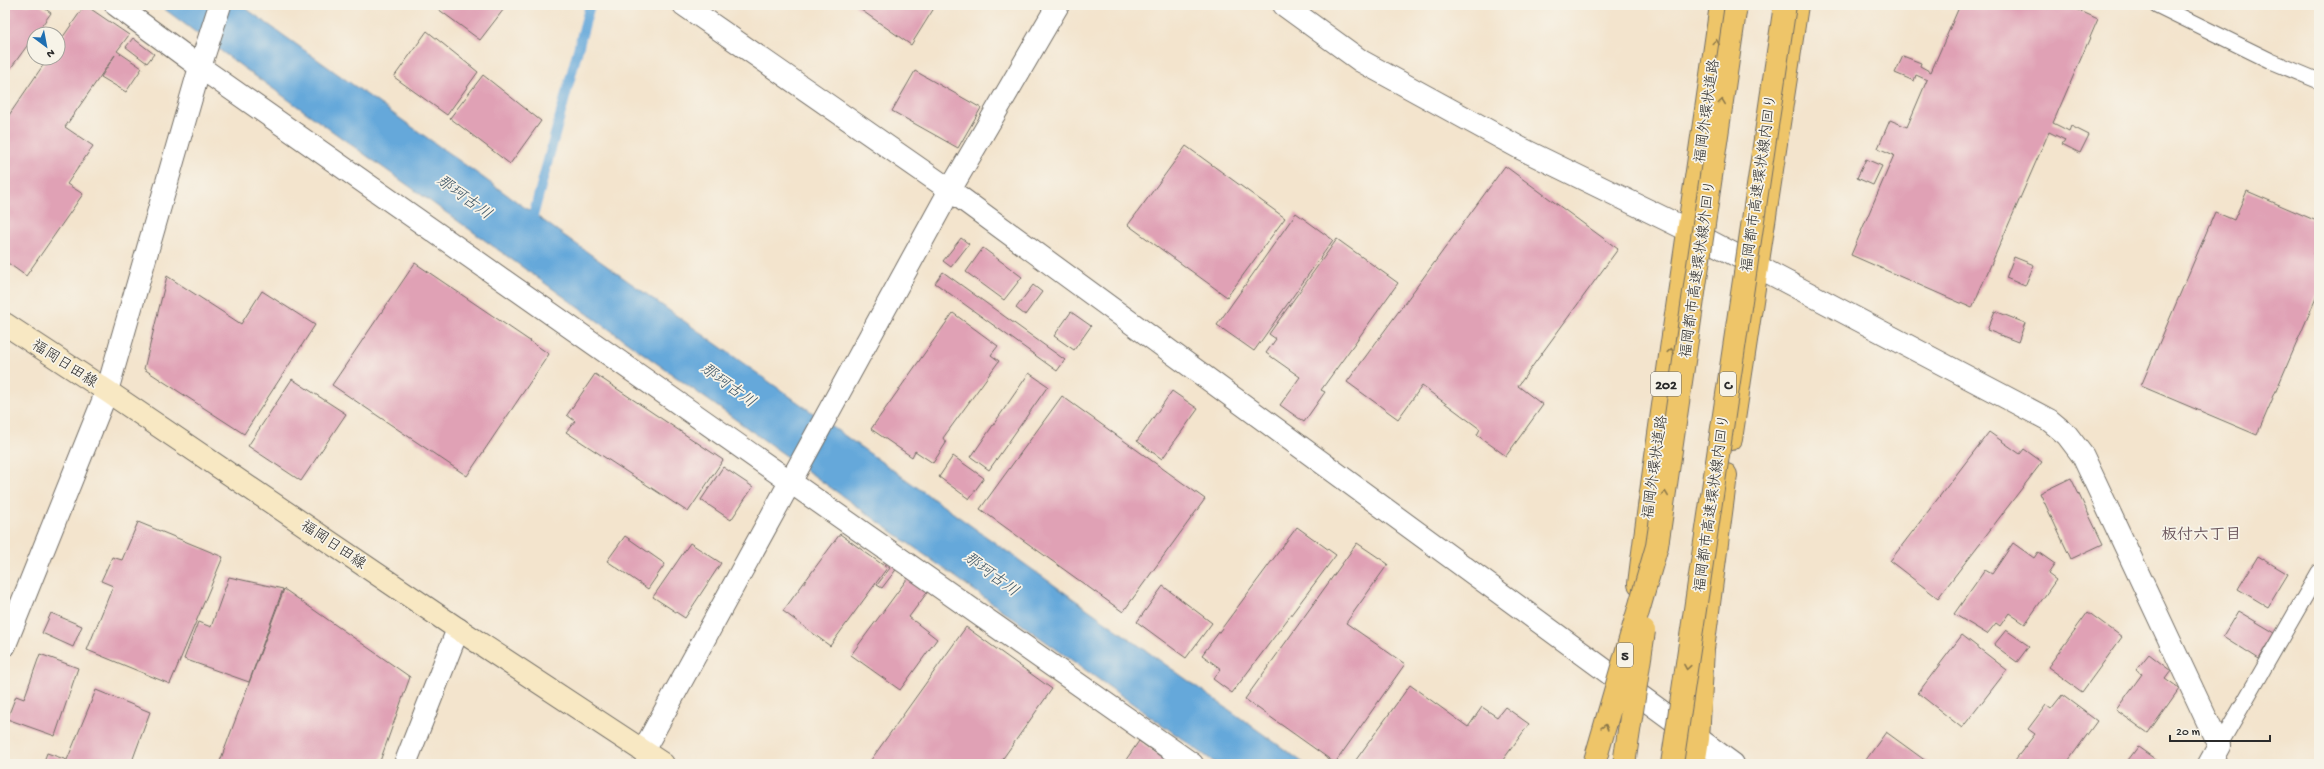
<svg xmlns="http://www.w3.org/2000/svg" width="2324" height="769" font-family="'Gochi Hand','Klee One',sans-serif">
<style>
.water{fill:#65a8da;stroke:#486a82}
.lines{fill:none;stroke-linecap:round;stroke-linejoin:round}
.stream{stroke:#65a8da;stroke-width:10}
.building{fill:#e0a1b5}
.service-casing{stroke:#716c64;stroke-width:17}
.minor-casing{stroke:#716c64;stroke-width:24}
.secondary-casing{stroke:#716c64;stroke-width:24}
.trunk-casing{stroke:#716c64;stroke-width:24}
.service{stroke:#fff;stroke-width:15}
.minor{stroke:#fff;stroke-width:22}
.secondary{stroke:#f8e8c3;stroke-width:22}
.trunk{stroke:#eec569;stroke-width:22}
.motorway-bridge-casing{stroke:#716c64;stroke-width:24;stroke-linecap:butt}
.motorway-bridge{stroke:#eec569;stroke-width:22}
.oneway{stroke:#8c784a}
.labels{text-anchor:middle;stroke-width:3.5;stroke-linejoin:round;paint-order:stroke}
.shield{fill:#f7f3e8;stroke:#686764;stroke-width:1}
.shield-label{font-size:14px;font-weight:bold;fill:#2b2b2b}
.street-label{font-size:15px;fill:#2b2b2b;stroke:#f7f3e8}
.water-label{font-size:16px;font-style:italic;fill:#3f5768;stroke:#f7f3e8}
.neighbourhood-label{font-size:16px;font-weight:bold;fill:#6a545b;stroke:#f7f3e8}
</style>
<rect width="100%" height="100%" fill="#f7f3e8"/>
<filter id="ink" filterUnits="userSpaceOnUse"><feTurbulence type="fractalNoise" baseFrequency=".025" numOctaves="2"/><feDisplacementMap in="SourceGraphic" scale="8" xChannelSelector="R" yChannelSelector="G"/><feConvolveMatrix kernelMatrix="1 2 1 2 8 2 1 2 1" color-interpolation-filters="sRGB"/></filter>
<filter id="wash" filterUnits="userSpaceOnUse"><feTurbulence type="fractalNoise" baseFrequency=".012" numOctaves="4" result="noise"/><feDisplacementMap in="SourceGraphic" scale="16" xChannelSelector="R" yChannelSelector="G"/><feGaussianBlur stdDeviation="0.9" result="paint"/><feColorMatrix in="noise" values="0 0 0 0 0 0 0 0 0 0 0 0 0 0 0 0 0 1.4 0 .05"/><feComposite in="paint" operator="in"/></filter>
<g filter="url(#wash)">
<rect width="100%" height="100%" fill="#f3e4cd"/>
<path class="water" d="M159 5H241L1305 764H1217L244 68Z"/>
<g class="lines">
<path class="stream" d="M530 227 590 5"/>
</g>
<g id="blocks">
<path class="building" d="M5 5H40L51 13 5 76Z
M85 5 129 35 117 51 142 68 126 92 101 77 115 55 65 127 93 146 67 184 83 194 26 276 5 261V121L48 58H58V44Z
M441 5H507L480 40 438 9Z
M854 5H936L911 45Z
M1960 5H2067L2098 19 2053 123 2069 131 2071 126 2089 135 2080 153 2062 144 2065 140 2049 132 1972 308 1851 255 1894 155 1878 148 1890 120 1907 127 1927 80 1916 75 1914 81 1895 73 1903 56 1921 63 1920 66 1931 72Z
M427 31 478 72 447 115 394 77Z
M133 38 154 54 147 63 126 47Z
M915 71 981 108 958 148 892 111Z
M483 75 541 121 510 164 450 118Z
M1186 146 1285 218 1227 297 1128 225Z
M1866 159 1882 166 1873 185 1857 178Z
M1505 166 1618 249 1518 386 1543 405 1506 456 1477 435 1480 429 1422 386 1398 419 1347 382Z
M2247 191 2319 222V240L2313 254 2319 256V291L2257 435 2141 386 2215 212 2234 220Z
M1296 213 1333 240 1254 351 1217 325Z
M961 238 969 244 951 267 943 261Z
M1337 239 1398 283 1321 390 1325 392 1304 422 1280 405 1300 377 1266 353 1276 339 1269 334Z
M983 248 1022 277 1004 300 966 272Z
M2014 257 2034 265 2025 286 2006 278Z
M415 263 549 354 467 476 332 385Z
M943 272 1065 360 1057 371 935 283Z
M167 276 241 324 262 291 315 325 244 434 144 369Z
M1033 285 1042 292 1025 315 1016 308Z
M1995 311 2025 323 2018 342 1987 330Z
M1071 312 1091 326 1074 350 1054 336Z
M953 313 998 346 991 355 999 361 943 438 946 443 933 463 915 451 912 457 871 429Z
M1029 373 1048 386 989 470 971 457Z
M595 374 723 460 688 512 566 432 575 421 567 415Z
M292 379 346 414 301 481 248 446Z
M1172 391 1198 409 1162 459 1137 441Z
M1062 396 1205 499 1123 612 980 509Z
M1989 432 2020 454 2024 449 2042 462 1938 598 1890 561Z
M953 456 984 478 969 499 939 477Z
M723 467 753 487 731 520 701 500Z
M2071 478 2103 544 2071 559 2040 493Z
M138 522 223 557 170 684 87 650 113 586 101 581 112 557 122 560Z
M1297 527 1336 555 1232 693 1213 679 1221 669 1202 655Z
M840 534 887 568 830 646 783 611Z
M625 536 665 564 648 589 607 561Z
M690 543 721 563 685 618 653 597Z
M1357 543 1388 564 1346 623 1405 664 1335 763 1245 699Z
M2013 543 2034 558 2038 552 2055 564 2048 574 2056 580 2025 624 2009 613 2000 626 1996 623 1987 634 1954 614 1985 570 1992 574Z
M2258 556 2288 574 2268 607 2238 589Z
M887 560 898 567 882 588 877 585 890 568 884 564Z
M910 575 929 590 909 617 937 639 900 690 851 655Z
M229 577 283 589 249 682 184 659 198 622 211 627Z
M1163 586 1212 623 1186 658 1137 622Z
M284 589 410 677 379 764H219Z
M2238 611 2275 633 2259 659 2223 636Z
M2088 612 2122 637 2082 692 2048 667Z
M51 613 82 626 73 647 42 633Z
M966 627 1052 689 999 764H868Z
M2006 630 2029 646 2017 662 1994 645Z
M1962 635 2007 670 1962 728 1918 693Z
M40 654 78 668 55 736 7 719 16 696 24 699Z
M2149 654 2171 671 2165 679 2179 689 2148 733 2116 710 2142 674 2136 670Z
M1410 685 1468 727 1482 707 1497 717 1505 707 1529 724 1500 764H1353Z
M96 690 150 712 131 764H43L47 753 67 760Z
M2062 695 2097 721 2066 764H2012L2035 734 2028 729 2046 705 2051 709Z
M1886 732 1930 764H1863Z
M1139 741 1171 764H1123Z
M2138 747 2162 764H2125Z"/>
</g>
</g>
<g filter="url(#ink)">
<use href="#blocks" fill-opacity="0" stroke="#716c64" stroke-width="1"/>
<g class="lines">
<defs>
<path id="service" d="M2157 5 2271 61 2319 81
M2219 746 2319 572"/>
<path id="minor" d="M116 5 200 67 1192 764
M684 5 950 190 1733 764
M1284 5 1361 61 1520 148 1690 231 2049 420 2067 435 2083 456 2219 746 2209 764
M5 645 107 391 200 67 220 5
M643 751 950 190 1058 5
M405 764 458 629"/>
<path id="secondary" d="M5 324 107 391 458 629 663 764"/>
<path id="trunk" d="M1731 439 1797 5
M1639 584C1663 391 1694 198 1721 5
M1694 764 1698 739 1703 649 1726 475"/>
</defs>
<use href="#service" class="service-casing"/>
<use href="#minor" class="minor-casing"/>
<use href="#secondary" class="secondary-casing"/>
<use href="#trunk" class="trunk-casing"/>
<use href="#service" class="service"/>
<use href="#minor" class="minor"/>
<use href="#secondary" class="secondary"/>
<use href="#trunk" class="trunk"/>
<defs>
<path id="motorway-bridge" d="M1594 764 1657 546 1736 5
M1624 764 1644 631
M1672 764 1785 5"/>
</defs>
<use href="#motorway-bridge" class="motorway-bridge-casing"/>
<use href="#motorway-bridge" class="motorway-bridge"/>
</g>
<defs><path id="oneway-chevron" d="M-2-3.5L2.5 0L-2 3.5" fill="none" stroke-width="1.6" stroke-linecap="round" stroke-linejoin="round"/></defs>
<g class="oneway">
<use href="#oneway-chevron" transform="translate(1716 42) rotate(-82)"/>
<use href="#oneway-chevron" transform="translate(1722 102) rotate(-82)"/>
<use href="#oneway-chevron" transform="translate(1671 351) rotate(-81)"/>
<use href="#oneway-chevron" transform="translate(1665 494) rotate(-82)"/>
<use href="#oneway-chevron" transform="translate(1687 667) rotate(99)"/>
<use href="#oneway-chevron" transform="translate(1605 727) rotate(-74)"/>
</g>
</g>
<g class="labels">
<g class="shield">
<rect x="1651" y="372" width="30" height="24" rx="3"/>
<rect x="1720" y="372" width="16" height="24" rx="3"/>
<rect x="1617" y="643" width="16" height="24" rx="3"/>
</g>
<g class="shield-label">
<text x="1666" y="389">202</text>
<text x="1728" y="389">C</text>
<text x="1625" y="660">5</text>
</g>
<g class="street-label">
<text transform="translate(1706 111) rotate(-82)" y="5">福岡外環状道路</text>
<text transform="translate(1758 183) rotate(-82)" y="5">福岡都市高速環状線内回り</text>
<text transform="translate(1697 269) rotate(-82)" y="5">福岡都市高速環状線外回り</text>
<text transform="translate(65 363) rotate(33)" y="5">福岡日田線</text>
<text transform="translate(1654 467) rotate(-82)" y="5">福岡外環状道路</text>
<text transform="translate(1711 503) rotate(-82)" y="5">福岡都市高速環状線内回り</text>
<text transform="translate(334 544) rotate(34)" y="5">福岡日田線</text>
</g>
<g class="water-label">
<text transform="translate(465 196) rotate(36)" y="6">那珂古川</text>
<text transform="translate(729 384) rotate(36)" y="6">那珂古川</text>
<text transform="translate(992 573) rotate(36)" y="6">那珂古川</text>
</g>
<g class="neighbourhood-label">
<text x="2201" y="539">板付六丁目</text>
</g>
</g>
<rect width="2324" height="769" fill="none" stroke="#f7f3e8" stroke-width="20"/>
<g transform="translate(46 46) rotate(148)"><circle r="19" fill="#f7f3e8" stroke="#a5a39c"/>
<path d="M0-3L7 15L0 10L-7 15Z" fill="#1f6fb2"/>
<text y="-6" font-size="11" font-weight="bold" text-anchor="middle" fill="#2b2b2b">N</text>
</g>
<path d="M2170 735v6h100v-6" fill="none" stroke="#2b2b2b" stroke-width="2"/>
<text x="2176" y="735" font-size="12" fill="#2b2b2b" stroke="#f7f3e8" stroke-width="3" paint-order="stroke">20 m</text>
</svg>
